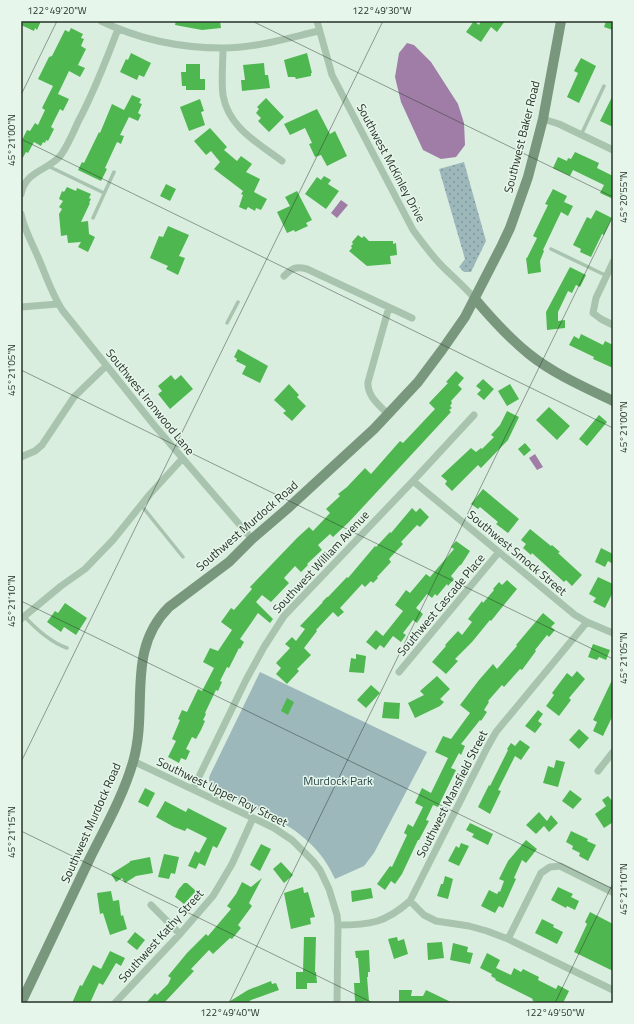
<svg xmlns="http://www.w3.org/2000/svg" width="634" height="1024" font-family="'Titillium Web',sans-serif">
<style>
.grass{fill:url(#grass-dots)}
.green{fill:#9cb8bb}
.water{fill:#9f7da7}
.building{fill:#4fb750}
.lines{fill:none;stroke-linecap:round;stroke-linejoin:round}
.service{stroke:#a8c4ae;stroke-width:3.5}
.minor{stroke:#a8c4ae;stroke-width:7}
.secondary{stroke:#79977d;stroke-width:10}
.ticks{fill:none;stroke:#273228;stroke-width:1;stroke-opacity:0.45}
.labels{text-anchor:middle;stroke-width:3;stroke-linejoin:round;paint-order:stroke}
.street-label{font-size:12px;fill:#273228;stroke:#e6f6eb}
.park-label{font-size:12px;fill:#2e494d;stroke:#e6f6eb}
.neatline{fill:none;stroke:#273228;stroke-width:1.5}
.ticks-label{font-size:10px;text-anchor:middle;fill:#273228}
</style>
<defs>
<pattern id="grass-dots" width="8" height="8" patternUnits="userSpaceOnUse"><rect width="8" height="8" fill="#9cb8bb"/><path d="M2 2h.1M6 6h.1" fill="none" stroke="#7f9698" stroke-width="1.8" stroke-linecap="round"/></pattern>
</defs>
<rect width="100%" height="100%" fill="#daeee0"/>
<path class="grass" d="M464 162 486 241 471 272H464L459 267 465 259 439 169Z"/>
<path class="green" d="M260 672 427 752 374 853 364 866 335 879C316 836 280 820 240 801 230 796 219 792 210 785L209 778 210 775Z"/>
<path class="water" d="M407 43 414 45 431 62 458 104 464 123 465 145 456 157 441 159 423 150 401 102 395 77 399 53Z
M341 200 348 205 337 218 331 213Z
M535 454 543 467 537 470 529 458Z"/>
<path class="building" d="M21 21H41L37 30 35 28 34 31 21 25Z
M176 21H220L221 28 202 30 175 25Z
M474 21 479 25 481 21H505L497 32 491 27 481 42 466 32Z
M606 21H613V30L604 27Z
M71 28 83 34 81 38 84 39 81 46 86 49 78 65 85 68 80 77 69 71 58 94 69 99 63 111 60 109 51 127 54 129 48 141 46 140 45 143 43 142 41 146 34 142 28 153 26 152 21 161V142L27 130 30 131 35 123 38 125 45 110 42 108 53 86 38 79 49 57 52 56 65 30 69 32Z
M131 53 151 63 144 77 139 75 137 80 120 72 126 59 128 60Z
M307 53 312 73H311V76L296 79 295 77H288L284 60Z
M581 58 596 66 579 103 567 97 578 73 574 71Z
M264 63 265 75H268L270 88 242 91 241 80H245L243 65Z
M186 64H200V79H205V90H186V86H182L181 72H186Z
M132 95 141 99 139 103 142 104 138 113 141 115 138 121 129 117 120 135 124 136 121 144 117 142 105 168 107 169 101 181 78 170 82 162 84 163 99 132 100 133 112 104 124 110Z
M613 95V127L600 121Z
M266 98 284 117 269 132 258 121 261 118 256 113 259 109 257 107Z
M200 99 204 111 201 112 205 125 189 131 180 107Z
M317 109 330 134 335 131 347 156 327 166 321 155 315 157 309 144 312 143 305 128 290 135 284 124Z
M210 128 227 147 224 150 237 161 241 156 252 164 246 172 260 179 254 192 267 199 261 210 256 208 255 211 248 207 246 210 239 207 243 195 241 194 243 191 214 169 220 162 211 151 206 155 194 141Z
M575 152 599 163 597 168 613 176V199L600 193 604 185 573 170 570 176 553 168 558 157 567 161 568 158 571 159Z
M324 176 331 180 328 184 339 191 326 209 305 194 317 177 321 180Z
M166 184 176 189 170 201 160 196Z
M67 187 76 191 77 188 91 194 89 198 91 199 89 203H90L81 222 88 221 89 234 95 237 88 252 78 247 81 242 68 243 67 235 61 236 59 214 62 209 59 207 63 201 59 199 62 191 64 192Z
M553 189 567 196 564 202 573 206 568 216 561 212 543 250 544 251 540 261 541 272 528 274 526 258H527L537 238 533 236 548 205 545 204Z
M297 191 312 220 306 223 308 226 295 232 294 230 287 233 277 212 290 206 285 197Z
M596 210 612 218 604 235 602 234 591 257 580 252 581 249 573 245 587 217 591 219Z
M168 226 189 235 179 256 185 258 178 275 166 269 168 266 150 258 159 236 163 237Z
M358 235 362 238 364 236 369 241H393V244L396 243 397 255 390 256 391 264 367 266 349 251 352 248 351 246 353 244 352 242Z
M570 267 586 275 580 287 576 285 572 293 568 291 558 312V321L565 320V328L547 330 546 312Z
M581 334 603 345 605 341 613 345V368L593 359 594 357 569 345 574 336 579 339Z
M238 349 268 366 260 383 242 374 246 366 236 361 237 359 234 357Z
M456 371 464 378 458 385 462 389 451 401 452 403 450 406 452 408 449 410 451 412 349 522 333 537 330 534 318 545 322 550 307 564 308 565 301 572 295 566 284 578 289 583 271 602 262 595 256 602 273 619 270 623 258 613 240 639 244 642 240 649 239 648 229 668 227 667 220 681 222 682 218 691 216 690 205 713 206 714 203 720 205 721 201 730 196 739 192 737 186 749 190 751 186 760 181 758 179 763 168 757 176 741 172 739 180 720 178 719 182 710 187 712 198 689 202 691 214 668 203 662 210 648 218 651 232 630 221 622 231 608 234 610 252 589 250 587 297 538 309 527 313 531 330 513 326 509 340 496 338 494 347 487 365 468 371 474 400 441 403 443 435 409 429 403 448 383 446 382Z
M171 375 175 380 181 375 193 389 170 409 158 394 162 391 158 386Z
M483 379 494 389 484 400 477 394 481 390 476 386Z
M289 384 299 395 297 397 306 406 292 421 283 413 286 411 274 400Z
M510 384 519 399 507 406 498 391Z
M549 407 570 426 557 440 536 420Z
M507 411 519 417 508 440 481 468 478 465 452 491 445 484 447 481 441 476 471 448 476 452 481 448 482 449 494 437 491 435 500 425Z
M599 415 607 422 587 446 579 439Z
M525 443 531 450 524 456 518 449Z
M483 489 519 519 508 533 496 524 498 522 480 507 478 509 471 504Z
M412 508 416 512 420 508 429 517 420 527 417 525 401 542 403 544 389 559 391 562 377 577 378 578 373 583 371 581 365 587 362 584 340 608 344 612 338 617 333 612 316 630 317 631 304 648 311 655 297 669 299 671 287 684 276 674 281 668 276 663 290 648 285 644 292 637 296 641 305 629 300 626 323 602H322L327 597H328L347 577 348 578 375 546 376 547 390 532 391 533Z
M530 529 551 546 552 545 560 552 558 553 582 575 572 586 566 580 564 582 532 553 531 555 523 548 526 544 521 540Z
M456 541 470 551 461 565H460L451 576 454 579 448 586 447 584 437 596 435 594 432 598 427 594 416 608 423 614 417 623 413 620 403 633 406 635 401 642 393 636 384 648 380 645 376 650 366 642 376 630 383 636 403 611 395 605 406 590 410 593 426 574 430 577 454 549 451 547Z
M601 548 613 554V564L608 561 605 567 595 562Z
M598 577 613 584V592L605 608 593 602 596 598 589 594Z
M507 580 517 589 491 621 490 620 472 642 455 659 458 661 446 674 432 662 446 646 445 645 458 631 462 635 472 622 468 619 482 601 483 603 494 590 493 589 499 582 502 585Z
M65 603 87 618 76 635 64 627 61 632 47 622 55 611 58 613Z
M543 613 555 623 551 627 555 630 549 637 547 635 535 650 536 651 522 670 520 669 504 687 502 685 488 701 489 702 484 710 487 712 481 721 480 720 461 744 465 746 461 755 459 753 451 768 456 770 438 807 433 805 426 820 429 821 419 840H418L402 874 395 884 391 881 385 890 377 884 390 866 392 867 407 835 404 833 408 824 413 827 423 807 415 803 422 788 431 793 448 758 435 752 443 736 451 739 470 713 460 705 479 680 493 664 497 669 517 646 516 645Z
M593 644 610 650 606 660 599 657 597 660 588 657Z
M356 654 366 656 364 673 349 672 351 658 356 659Z
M577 671 585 679 569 698 571 700 559 716 546 706 554 695 552 693 567 673 572 677Z
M437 676 450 689 440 699 444 702 440 706 415 718 408 703 424 695 420 691Z
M613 678V715L603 736 593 731 597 722 593 720Z
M371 685 380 693 366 708 357 700Z
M287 698 294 702 288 715 281 711Z
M384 702 400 703 399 719 382 718Z
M538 710 543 714 538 721 542 724 535 733 525 726Z
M579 729 589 738 579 749 569 740Z
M520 740 530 747 521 760 515 756 498 790 501 791 490 814 478 807 489 785 490 786 508 750 507 749 511 743 515 746Z
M556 760 565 762 558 787 543 783 548 766 554 768Z
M145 788 155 793 148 807 138 802Z
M570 790 582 799 573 809 562 801Z
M608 796 613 802V822L604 828 595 814 606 806 602 800Z
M165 801 186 812 188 808 227 828 217 848 213 846 205 866 199 863 196 869 188 866 195 851 199 853 207 838 187 828 185 831 174 827 156 817Z
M539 812 547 821 551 815 558 823 549 832 544 826 536 834 526 825Z
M470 823 493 834 488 845 472 837 474 834 466 830Z
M571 831 588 839 587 841 596 845 588 861 579 856 580 853 572 849 573 846 566 842Z
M526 840 537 849 526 863 522 860 514 878 516 879 503 908 499 906 495 913 481 906 489 890 497 894 499 891 500 892 504 881 499 879 508 861Z
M461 843 469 846 459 866 448 861 456 846 459 848Z
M261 844 271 849 260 871 250 865Z
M164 854 179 857 175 874 171 873 169 879 158 877Z
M150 857 153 873 136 876 125 883 122 878 116 882 111 874 130 862V861Z
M281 862 293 875 284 883 273 869Z
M445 876 453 879 448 899 437 896 441 884H443Z
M262 878 249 903 252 906 238 925 241 928 232 939 230 938 213 954 209 950 191 969 194 971 164 1003H146L155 993 157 995 168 984 171 978 168 976 187 953 206 934 208 936 231 909 227 906 236 894 242 882 251 887Z
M184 883H187L196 891 184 904 175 897 178 890Z
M303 887 304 893 308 892 315 917 310 918 311 924 291 929 284 893Z
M558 887 573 894 571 897 579 901 575 910 567 906 566 908 551 900Z
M371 888 373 898 352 902 351 891Z
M111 891 113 901 119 900 121 916 123 915 127 929 110 935 103 913 100 914 97 893Z
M590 912 613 924V971L574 952 587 924 585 922Z
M542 919 554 925 553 927 563 932 557 944 535 933Z
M135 932 145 940 137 950 127 942Z
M304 937H316L315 972H316L317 983H307V989H296V972H303Z
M397 937 398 941 404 939 408 954 394 959 388 939Z
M442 942 444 958 428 960 427 943Z
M453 943 468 947 467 952 473 953 470 964 450 960Z
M369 950 370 972H368V977H367L369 1001 355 1002 354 983H360L358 958H356L355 951Z
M110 951 125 958 121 966 116 963 103 985 99 983 90 1003H72L80 985 82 986 93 965 101 969Z
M487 953 500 960 496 968 511 975 514 968 521 972 523 969 539 977 538 980 556 989 558 985 569 991 563 1003H537L532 1000 533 999 495 980 496 979 491 976 492 974 480 968Z
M271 981 272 984 276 983 279 990 251 1000 247 1003H227L248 990Z
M399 990H412L411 996H423L426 990 453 1003H399Z"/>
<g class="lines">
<path class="service" d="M581 135 604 86
M48 166 104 193
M93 218 114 172
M551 249 607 276
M227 323 238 302
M141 505 183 557
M24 616C36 629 50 642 67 648"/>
<path class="minor" d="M101 21C138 39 180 48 223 48 255 48 288 38 319 31
M317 21 332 75 413 230C422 242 431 255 442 266 453 277 465 287 475 299
M223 48C223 63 221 80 223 95 228 127 258 143 282 161
M543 119 559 124 613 150
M21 194C26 170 48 171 61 155 68 145 73 133 78 122 94 92 106 61 118 29
M21 214C24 229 32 243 38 257 46 275 52 295 63 311L154 425 252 539
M613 262 596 298 593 313 601 319 613 325
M284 276C292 268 296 266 307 269L412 318
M21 307 58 304
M388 414C379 405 367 396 368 382L389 307
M21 457 35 451 42 445 74 397 106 366
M413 481 575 615 587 622 613 633
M21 619 61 586 85 569 113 540 150 494 182 459
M399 672 499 552
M133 761 274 828 292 840 313 861 320 870 329 889 337 915 338 925 337 1003
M598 771 613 752
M193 789 246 680 264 647 284 616 413 481 474 415
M410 901 424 915 436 921 469 926 487 931 508 939 613 990
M151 905 180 934
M338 925C370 925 385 923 410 901L487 748 496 732 587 622
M508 939 541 873 550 867 560 866 612 892
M115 1003 180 934 213 896 232 864 253 818"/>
<path class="secondary" d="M475 299C491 318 509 338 529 354 554 374 584 387 613 401
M21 1003C44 955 67 906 90 858 105 828 124 794 133 762 149 707 125 651 169 607L229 562 252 539 287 509 374 429 418 382 442 350 465 317 502 245 510 228 528 177 543 119 561 21"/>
</g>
<path class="ticks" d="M252 21 613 197M21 95 57 21M21 139 613 428M21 370 613 659M21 601 613 889M21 762 383 21M21 831 373 1003M229 1003 613 216M555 1003 613 883"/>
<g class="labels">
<g class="street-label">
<text transform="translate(522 137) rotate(-76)" y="4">Southwest Baker Road</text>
<text transform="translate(391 163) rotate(62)" y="4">Southwest McKinley Drive</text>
<text transform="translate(150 402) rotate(51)" y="4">Southwest Ironwood Lane</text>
<text transform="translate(247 526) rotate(-41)" y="4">Southwest Murdock Road</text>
<text transform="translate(517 553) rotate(40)" y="4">Southwest Smock Street</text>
<text transform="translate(321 562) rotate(-47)" y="4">Southwest William Avenue</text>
<text transform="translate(441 605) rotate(-50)" y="4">Southwest Cascade Place</text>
<text transform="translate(222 792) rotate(26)" y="4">Southwest Upper Roy Street</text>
<text transform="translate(452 794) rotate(-63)" y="4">Southwest Mansfield Street</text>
<text transform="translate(91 823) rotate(-66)" y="4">Southwest Murdock Road</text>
<text transform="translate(161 936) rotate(-48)" y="4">Southwest Kathy Street</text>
</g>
<g class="park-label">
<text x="338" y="785">Murdock Park</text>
</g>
</g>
<rect width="634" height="1024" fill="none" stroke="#e6f6eb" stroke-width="44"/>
<rect x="22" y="22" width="590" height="980" class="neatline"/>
<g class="ticks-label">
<text x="57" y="14">122°49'20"W</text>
<text x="382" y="14">122°49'30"W</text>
<text transform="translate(11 140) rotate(-90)" y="4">45°21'00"N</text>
<text transform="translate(623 197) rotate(-90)" y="4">45°20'55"N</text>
<text transform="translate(11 370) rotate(-90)" y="4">45°21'05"N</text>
<text transform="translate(623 427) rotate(-90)" y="4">45°21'00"N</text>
<text transform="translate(11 601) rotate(-90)" y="4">45°21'10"N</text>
<text transform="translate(623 658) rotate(-90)" y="4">45°21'05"N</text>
<text transform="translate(11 832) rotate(-90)" y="4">45°21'15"N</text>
<text transform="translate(623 889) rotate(-90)" y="4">45°21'10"N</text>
<text x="230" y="1016">122°49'40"W</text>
<text x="555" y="1016">122°49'50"W</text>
</g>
</svg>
